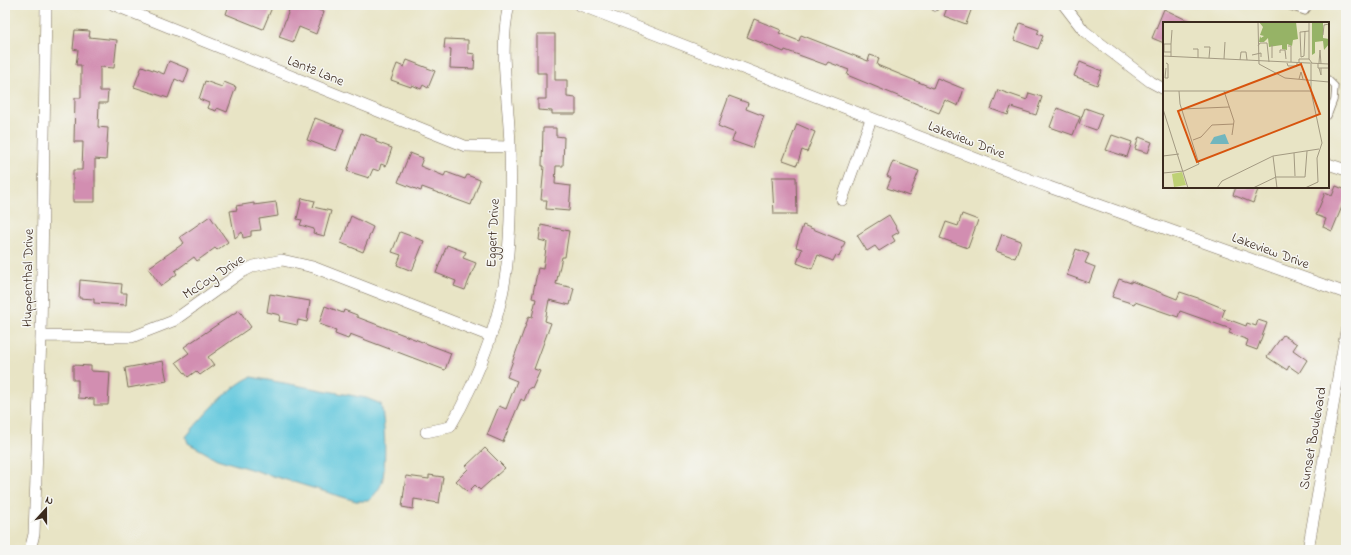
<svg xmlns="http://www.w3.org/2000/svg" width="1351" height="555" font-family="'Indie Flower',sans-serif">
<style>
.water{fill:#60c7dd;stroke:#4e787e}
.building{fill:#d28eb1}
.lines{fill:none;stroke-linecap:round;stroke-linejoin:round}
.service-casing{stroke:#786b58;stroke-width:7}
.minor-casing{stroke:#786b58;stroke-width:12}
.service{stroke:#fff;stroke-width:5.5}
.minor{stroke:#fff;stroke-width:11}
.labels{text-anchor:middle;stroke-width:3;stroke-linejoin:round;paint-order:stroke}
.street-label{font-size:14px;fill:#3b2a1e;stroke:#f6f6f2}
.inset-road{fill:none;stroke:#a39a82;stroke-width:1}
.view{fill:#d7540e;fill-opacity:0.15;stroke:#d7540e;stroke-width:2}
.inset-edge{fill:none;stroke:#3b2a1e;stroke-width:2}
</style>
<rect width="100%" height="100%" fill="#f6f6f2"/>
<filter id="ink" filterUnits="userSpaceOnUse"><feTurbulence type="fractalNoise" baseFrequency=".025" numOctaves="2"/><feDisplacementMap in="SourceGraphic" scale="8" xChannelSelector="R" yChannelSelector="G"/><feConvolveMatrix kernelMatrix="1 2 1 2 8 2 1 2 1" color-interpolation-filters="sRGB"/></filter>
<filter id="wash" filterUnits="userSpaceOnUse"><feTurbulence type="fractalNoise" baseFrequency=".012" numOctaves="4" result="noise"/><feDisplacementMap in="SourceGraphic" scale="16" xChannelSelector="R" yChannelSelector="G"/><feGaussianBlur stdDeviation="0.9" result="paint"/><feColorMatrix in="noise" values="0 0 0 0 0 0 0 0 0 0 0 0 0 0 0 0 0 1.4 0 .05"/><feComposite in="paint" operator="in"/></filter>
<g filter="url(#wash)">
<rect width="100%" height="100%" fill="#e8e4c5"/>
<path class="water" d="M251 377 366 398 381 404C385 425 386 457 383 478 381 488 375 495 368 501H356L217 459 188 443 186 437C199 420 231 385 251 377Z"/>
<g id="blocks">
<path class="building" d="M229 5H273L263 29 226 14Z
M291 5H305L324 12 316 34 299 27 293 42 279 37Z
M948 5H973L966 24 944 16Z
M1164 9 1193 23H1164V43L1152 38Z
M754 19 781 30 779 33 799 41 801 35 868 61 870 55 879 58 877 65 933 88 937 78 964 89 958 106 945 100 939 113 847 75 849 70 828 62 826 65 785 50 784 52 747 37Z
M1020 23 1039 30 1037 34 1043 36 1038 49 1014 40Z
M75 30 90 31 89 37 117 40 114 68 100 67V91H108L107 103H99L98 127 108 128 106 160 95 159V202H73V170H82L83 142H74L75 98H81V65H76L78 50 73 49Z
M537 34H555V80H567V97L576 98V114H552V111L538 110V99H546V73H537Z
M445 39 468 40V53L475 54 474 69 450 68 451 49 444 48Z
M407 60 435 71 428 88 423 85 421 89 412 85 411 87 391 80 397 64 404 67Z
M169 61 189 69 184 83 175 79 168 98 134 87 142 66 164 74Z
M1080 62 1102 71 1097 85 1074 76Z
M205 81 222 87 224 82 236 87 227 112 217 108 216 111 207 108 209 103 199 99Z
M998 90 1027 100 1029 93 1042 97 1036 115 1011 107 1008 115 991 109Z
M729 96 748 103 746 109 764 116 752 148 732 141 735 133 718 126Z
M1057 108 1080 117 1073 135 1050 127Z
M1085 108 1102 114 1096 130 1079 124Z
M315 118 344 129 336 151 307 140Z
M797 124 815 132 807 152 802 150 797 165 783 160Z
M543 128H556V136L564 137 563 166H556L555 184 571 186 569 211 546 209 547 200H541L544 166H542Z
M361 133 376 139V142L392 148 386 166 381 164 379 171 373 169 369 178 347 171Z
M1112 135 1132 142 1127 157 1106 150Z
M1139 137 1152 142 1148 153 1135 149Z
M410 153 423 158 420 166 444 176 446 172 465 179 467 175 480 180 471 205 422 187 421 191 398 182Z
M893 161 919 171 909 196 887 188 891 178 887 176Z
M772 177H796L797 214H774Z
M1336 186 1346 190V197L1332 231 1323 227 1326 219 1316 215 1325 193 1332 196Z
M1236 187H1259L1253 203 1233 195Z
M302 198 315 201 313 207 331 211 324 236 313 233 314 229 300 225 302 220 297 219Z
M276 202 278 216 259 219 261 230 251 231V236L243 238 242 232 235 238 230 211 237 210 236 206 254 203V205Z
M962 214 978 220 968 248 940 238 946 222 958 226Z
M889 215 899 232 892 236 895 241 879 251 875 246 867 251 857 235Z
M210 216 228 242 217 250 215 248 197 261 194 257 175 271 177 274 161 286 148 268 184 243 180 237Z
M351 216 373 227 363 252 341 243Z
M541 225 569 231 565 257H562L556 284 574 288 570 305 549 300 545 321 551 323 534 369 540 371 532 389 529 388 524 401 521 399 503 442 487 435 499 406 506 409 517 381 507 377 529 316 532 317 536 299 532 298 538 268 543 269 547 242 539 240Z
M803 225 845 242 839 257 836 255 833 261 818 255 812 269 797 263 802 249 796 247Z
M400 232 424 241 412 271 397 265 401 255 392 252Z
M1002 234 1021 241 1015 258 996 251Z
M447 245 466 252 463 258 476 263 465 290 454 286 456 281 436 273Z
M1076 249 1089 254 1085 263 1095 267 1089 283 1067 275Z
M1119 279 1131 283V281L1177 299 1180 292 1198 298 1225 309 1222 317 1246 326 1247 323 1256 326 1258 320 1267 323 1257 350 1246 346 1248 340 1229 333 1231 329 1180 311 1178 317 1135 302 1134 304 1112 297Z
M80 280 122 284 121 293H127L126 305 94 303V299L79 298Z
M270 294 310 301 307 322 298 320 297 325 279 321 280 315 267 312Z
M325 306 343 313 344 310 357 315V317L451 353 445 370 350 334 348 339 335 334 336 330 319 324Z
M239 310 251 327 208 357 214 365 200 375 196 371 188 377 176 362 189 353 184 347Z
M1283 335 1297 344 1293 350 1307 360 1299 373 1289 366 1287 370 1267 357Z
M163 361 167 381 128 388 125 368Z
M73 365 91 366V371L110 372 108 405H94V399L78 398V380H73Z
M485 448 505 468 480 490 475 485 468 492 456 481 468 469 466 466Z
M429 475 443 477 439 503 414 499 413 509 402 507 406 476 429 479Z"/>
</g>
</g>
<g filter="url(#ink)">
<use href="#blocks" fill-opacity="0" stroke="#786b58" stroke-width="1"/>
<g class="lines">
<defs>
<path id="service" d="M1284 5 1305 12 1310 5
M935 8 936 5
M1328 79 1335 86 1334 100 1328 116"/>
<path id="minor" d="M114 5 465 146 510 147
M580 5 1049 187 1346 293
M1064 5 1084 31 1151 82 1164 89
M1328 164 1346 170
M842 200 871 119
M41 336 132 337 173 321 240 273 254 266 282 260 313 267 490 336
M426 432 450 427C479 378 504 311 508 253 511 218 511 182 510 147 509 100 498 51 509 5
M30 550 34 534 41 336 46 5
M1308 550 1346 331"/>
</defs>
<use href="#service" class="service-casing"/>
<use href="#minor" class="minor-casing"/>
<use href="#service" class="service"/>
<use href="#minor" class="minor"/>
</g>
</g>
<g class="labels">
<g class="street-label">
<text transform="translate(316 70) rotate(22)" y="5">Lantz Lane</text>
<text transform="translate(967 139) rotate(21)" y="5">Lakeview Drive</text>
<text transform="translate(492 233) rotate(-87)" y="5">Eggert Drive</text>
<text transform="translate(1271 250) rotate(20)" y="5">Lakeview Drive</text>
<text transform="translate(213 276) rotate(-33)" y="5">McCoy Drive</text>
<text transform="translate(27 278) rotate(-89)" y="5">Huppenthal Drive</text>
<text transform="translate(1312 438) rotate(-80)" y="5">Sunset Boulevard</text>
</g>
</g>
<g transform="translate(1163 22)">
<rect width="166" height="166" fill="#e8e4c5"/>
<path d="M19 150 23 163 11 165 9 152Z" fill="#bed174"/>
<path d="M96 0H133L135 17 130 18 129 24 124 22V28L119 27V23L106 25 105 16 101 20H96L97 14 98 16 101 14 97 13 100 5ZM149 0H160V16L166 17V22L161 28 160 19 152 20V31L149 33Z" fill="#96b366"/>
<path d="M62 112 66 122H47L51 115Z" fill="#60c7dd"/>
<path class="inset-road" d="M95 0 96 42 122 56 166 60M146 0V37L149 41M142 9 141 34 138 35 137 10H138L146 9M160 13 161 3 166 2M8 22 9 8M109 23V36M95 24 97 21H104L106 40M125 24H128V40M41 25H47L46 36M30 27H35V36M8 30H1V22H8V35M117 31V28H122L123 37M89 33 98 31V35M0 34 166 42M61 37 62 20M77 38 78 30H83L84 38M124 41 125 44H134V41M136 41V37H146M156 41 157 28 158 42M155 42V46H166M3 46 2 56H5V42L3 41M156 46 158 53V46M136 57 138 50 140 57M0 69H148M61 69 71 99 69 113M0 87 25 166M19 87 66 85M30 118 38 115 49 103 71 102M131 131 132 154M0 134 16 132M110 134 114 166M0 151 21 149 36 142 17 82 16 69M54 166 59 159 110 134 156 127M90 166 113 155H142L144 129M142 166 155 160 154 136 159 121 148 69V42"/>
<path class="view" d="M138 42 157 92 34 140 15 89Z"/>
<rect width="166" height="166" class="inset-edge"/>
</g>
<rect width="1351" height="555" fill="none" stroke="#f6f6f2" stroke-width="20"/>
<g transform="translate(46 509) rotate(21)" stroke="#f6f6f2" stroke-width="3" paint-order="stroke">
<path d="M0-3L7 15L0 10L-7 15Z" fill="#3b2a1e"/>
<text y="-6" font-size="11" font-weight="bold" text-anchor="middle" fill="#3b2a1e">N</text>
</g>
</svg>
